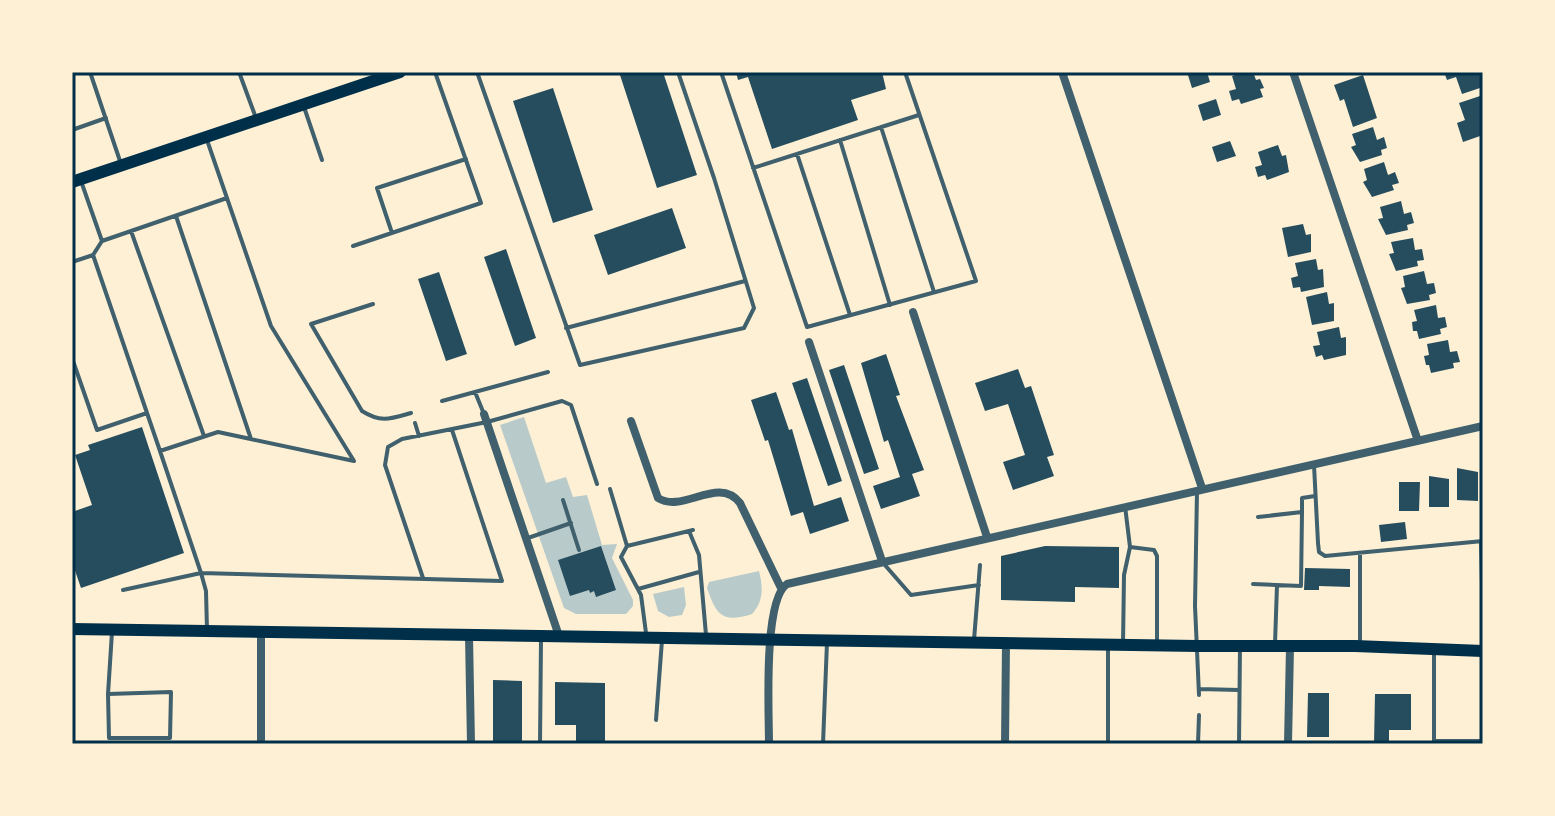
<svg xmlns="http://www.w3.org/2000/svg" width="1555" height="816" font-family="'Golos Text',sans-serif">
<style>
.green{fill:#b9caca}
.building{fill:#264d5e}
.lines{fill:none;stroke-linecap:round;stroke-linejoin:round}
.service{stroke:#3f606c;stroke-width:4}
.minor{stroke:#3f606c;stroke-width:8}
.secondary{stroke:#003049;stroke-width:12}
.neatline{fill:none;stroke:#003049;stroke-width:3}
</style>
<rect width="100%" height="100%" fill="#fdf0d5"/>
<path class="green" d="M524 417 546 483 566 477 573 497 587 495 602 545 617 544 612 558 633 600V606L626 614H576L564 608 500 425Z
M759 571C763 587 764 601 752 614 722 624 716 614 707 588L709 582Z
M684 587 686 605 682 615 669 617 658 611 653 594Z"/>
<path class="building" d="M619 72H663L697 175 657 188Z
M736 72H882L886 89 851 100 858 120 772 149 748 77 738 80Z
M1187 72H1207L1210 82 1192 88Z
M1244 72H1253L1256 80 1260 79 1264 88 1260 89 1263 97 1241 104 1239 99 1232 101 1229 91 1236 89 1232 76Z
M1444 72H1483V87L1462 94 1456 77 1447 80Z
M1363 75 1377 118 1353 127 1344 99 1340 101 1334 85Z
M553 88 593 210 553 223 513 101Z
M1483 95V135L1463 142 1457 123 1465 120 1459 103Z
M1216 99 1221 115 1203 121 1198 105Z
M1373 127 1377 140 1384 137 1387 148 1381 150 1382 155 1360 162 1351 147 1356 145 1352 134Z
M1230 141 1236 156 1217 162 1212 147Z
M1278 145 1282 156 1286 155 1289 172 1267 180 1265 175 1258 177 1255 167 1262 165 1258 152Z
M1384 162 1388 175 1395 172 1399 183 1392 185 1394 190 1372 197 1363 182 1367 180 1364 169Z
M1401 201 1404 214 1411 212 1414 223 1407 225 1408 230 1386 235 1378 219 1383 218 1380 207Z
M672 208 686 248 608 275 594 235Z
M1303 224 1306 235 1311 234V252L1288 257 1282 228Z
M1413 238 1415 250 1422 249 1424 260 1417 261 1418 266 1396 271 1389 254 1394 253 1391 242Z
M506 249 536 338 515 346 484 257Z
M1316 259 1318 270 1323 269 1324 287 1301 292 1300 287 1293 288 1291 278 1298 276 1295 263Z
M1424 271 1427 284 1434 283 1436 293 1429 295 1430 300 1407 304 1401 288 1405 287 1403 276Z
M439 272 467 354 446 361 418 279Z
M1327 292 1329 304 1334 303V321L1312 325 1306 297Z
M1436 305 1438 318 1445 317 1447 327 1440 329 1441 334 1419 339 1417 331H1413L1412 322 1417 321 1414 310Z
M1339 327 1341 338 1346 337V355L1324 360 1322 355 1316 357 1313 346 1320 345 1317 332Z
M1448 340 1450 352 1457 351 1460 362 1453 363 1454 368 1431 373 1429 365H1426L1424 356 1429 355 1427 344Z
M886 354 900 395 896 396 924 470 912 474 920 496 881 509 873 486 900 477 888 440 884 442 861 363Z
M844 365 879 469 864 474 829 370Z
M1018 369 1025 388 1031 386 1054 455 1047 457 1054 476 1013 490 1003 462 1025 455 1008 404 985 411 975 383Z
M807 378 842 481 828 486 792 383Z
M776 392 789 430 792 429 814 506 841 497 849 521 810 534 803 512 791 516 768 440 765 441 751 400Z
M142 427 184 553 81 588 72 562V512L92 505 75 455 90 450 88 445Z
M1457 468 1478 472V501L1457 500Z
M1429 476 1449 479V507H1429Z
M1399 482H1420L1419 511H1399Z
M1405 522 1407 539 1381 542 1379 525Z
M601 546 616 590 596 597 594 591 590 593 589 590 570 596 558 560Z
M1045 546 1119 547V588L1075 587V602L1001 600V556Z
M1305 568 1350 569V587L1319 586V590H1304Z
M493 680 522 681V744H493Z
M555 682 605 683V744H576V725H555Z
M1308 693H1329V737H1307Z
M1375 694H1411V730H1389V744H1374Z"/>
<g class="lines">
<path class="service" d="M90 72 121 164
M239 72 256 118
M477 72 580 365 744 328 754 308 714 178 678 72
M721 72 807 327 976 281 905 72
M304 107 322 160
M881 127 934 292
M72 130 106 118
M840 140 890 305
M797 154 850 315
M753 168 919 115
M81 181 102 241
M176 216 251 439
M131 231 204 436
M392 233 377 188 466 159
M353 246 481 203 435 72
M93 255 147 413
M72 262 93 255 102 241 227 198
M373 304 311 324 362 411C381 423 390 419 411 413
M566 328 745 281
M72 358 97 430 147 413 160 451
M475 392 484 414
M442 401 548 372
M415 423 419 436
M1314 465 1318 543 1319 552 1325 556 1483 541
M610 489 627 546
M1197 491 1195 606 1199 695
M563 500 579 550
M1125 506 1130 547
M1258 517 1302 512V498L1315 496
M689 531 699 555 706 635
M528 538 571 523
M1481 541 1483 624
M1360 553V644
M884 564 911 595 979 585
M423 578 385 465 388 447 402 439 487 422 562 401 571 405 597 484
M1253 584 1301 586 1302 512
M638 589 699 572
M123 590 201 573 160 451 218 432 354 461 271 326 207 140
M207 630 206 591 201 573 502 581 452 430
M646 633 641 595 621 557 627 546 693 530
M974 640 980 565
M1123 644 1124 575 1130 547 1154 550 1157 556V642
M1275 644 1277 585
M1108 647V744
M1434 652V741H1483
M1199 689 1239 690
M108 694 171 692 170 738H109L108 694 112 632
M656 720 662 640
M540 744 541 639
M823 744 827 642
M1198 744 1199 715
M1239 744 1240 646"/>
<path class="minor" d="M1062 72 1202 488
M1293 72 1418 441
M913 312 987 537
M809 342 882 561
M484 414 559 636
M631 421 658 498C683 514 718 475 740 503L781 588
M469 636 471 744
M261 744V632
M769 744C769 713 763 600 787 584L1483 426
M1005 744 1006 643
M1288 744 1290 647"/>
<path class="secondary" d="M72 182 400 72
M72 629 1198 646H1355L1483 651"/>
</g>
<rect width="1555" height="816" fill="none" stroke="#fdf0d5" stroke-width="148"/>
<rect x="74" y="74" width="1407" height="668" class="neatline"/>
</svg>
